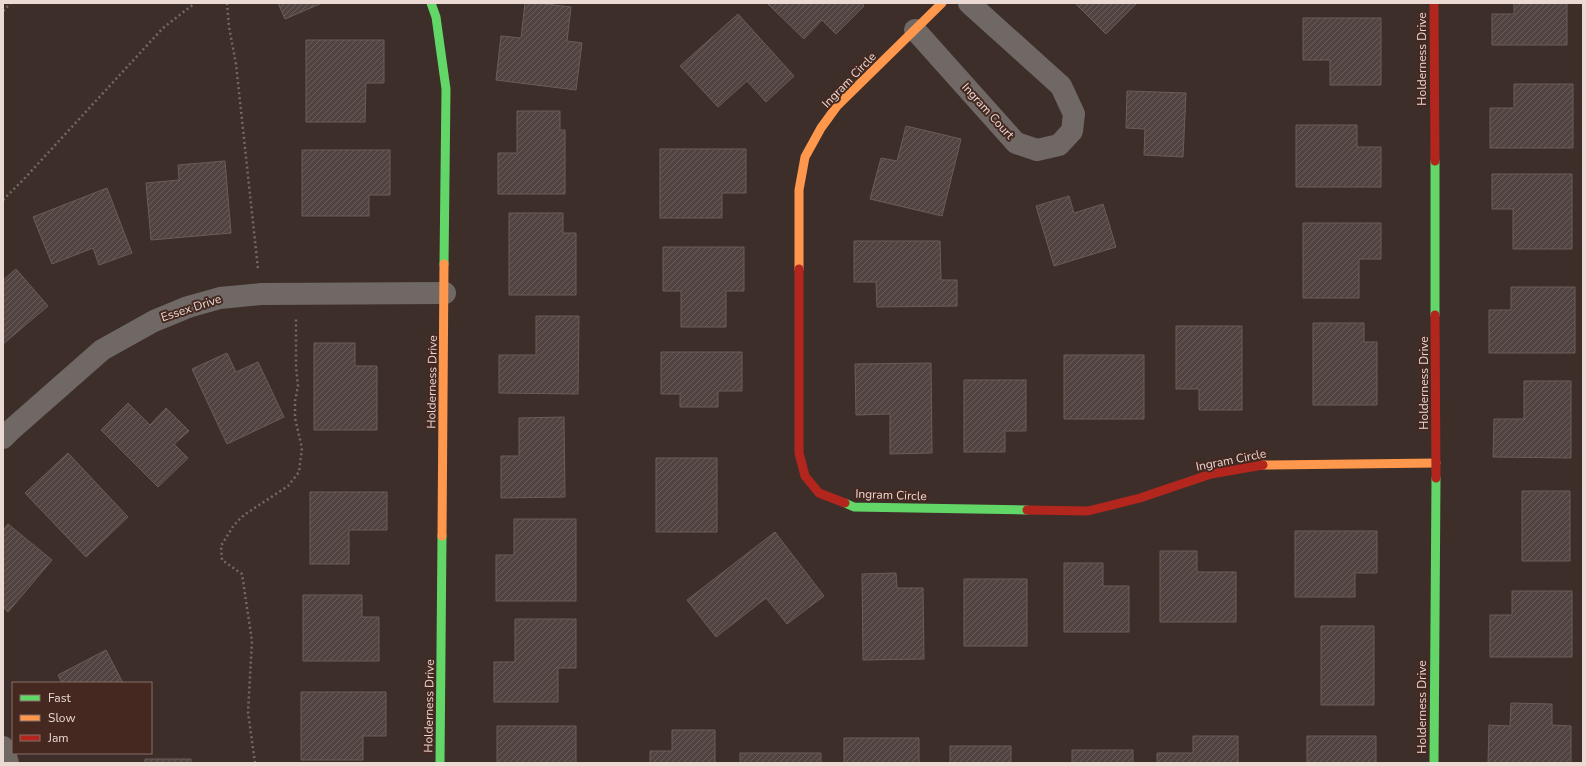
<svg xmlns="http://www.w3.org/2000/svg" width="1586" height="766" font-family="'Nunito Sans',sans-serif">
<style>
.building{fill:url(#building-hatch);stroke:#6a5d59}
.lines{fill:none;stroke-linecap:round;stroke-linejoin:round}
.path{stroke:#716a67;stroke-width:2.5;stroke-dasharray:2 3;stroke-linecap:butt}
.street{stroke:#6f6865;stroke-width:22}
.fast{stroke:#63d668;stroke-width:9}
.slow{stroke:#ff974d;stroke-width:9}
.jam{stroke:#b3261e;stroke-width:9}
.labels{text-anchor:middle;stroke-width:4;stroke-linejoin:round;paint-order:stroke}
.street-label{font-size:12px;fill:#ebd9d3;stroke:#452921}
</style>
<defs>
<pattern id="building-hatch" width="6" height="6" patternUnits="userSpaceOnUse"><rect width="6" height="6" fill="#504340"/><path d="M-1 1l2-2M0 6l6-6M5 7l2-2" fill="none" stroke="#695e5b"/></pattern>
</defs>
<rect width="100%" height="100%" fill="#3d2e29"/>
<path class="building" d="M278 3H322L285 19Z
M525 3H538L571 7 567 41 582 43 576 90 496 80 501 36 521 38Z
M767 3H862L864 6 836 34 822 20 804 39Z
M1075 3H1137L1106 34Z
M1514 3H1567V45H1492V14H1514Z
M738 14 794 76 766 102 747 81 718 107 680 66Z
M1303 18H1381V85H1330V60H1303Z
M306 40H384V83H366L365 122H306Z
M1514 84H1573V148H1490V108H1514Z
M1127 91 1186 93 1183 157 1144 155 1145 129 1126 128Z
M517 111H560V130H565V194H498V153H517Z
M1296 125H1357V147H1381V187H1296Z
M906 126 961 139 942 216 870 199 881 158 897 161Z
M660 149H746V193H722V218H660Z
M302 150H390V195H369V216H302Z
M225 161 231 233 151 240 146 183 179 180 178 165Z
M1492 174H1572V249H1513V209H1492Z
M107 188 132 253 99 265 93 248 52 264 33 217Z
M1069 196 1074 213 1103 204 1116 247 1054 266 1036 206Z
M509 213H563V233H576V295H509Z
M1303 223H1381V259H1359V298H1303Z
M854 241H940L941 280H957V306L877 307 876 282H854Z
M663 247H744V291H726V327H681V291H663Z
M16 269 48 306 3 344V280Z
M1511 287H1575V353H1489V310H1511Z
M536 316H579L578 394 499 393V355H536Z
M1313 323H1364V342H1377V405H1313Z
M1176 326H1242V410H1199V389H1176Z
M314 343H355V366H377V430H314Z
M661 352H742V391H718V407H680V394H661Z
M227 353 236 372 258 362 284 417 227 444 192 369Z
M1064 355H1144V419H1064Z
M931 363 932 453 890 454V414L856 415 855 364Z
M964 380H1026V431H1005V452H964Z
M1524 381H1571V458L1493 457 1494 419H1524Z
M128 403 150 425 166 408 189 431 174 444 188 458 158 487 101 430Z
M564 417 565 497 501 498V456H519V418Z
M68 453 128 517 86 557 25 493Z
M656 458H717V532H656Z
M1522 491H1570V561H1522Z
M310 492H387V530H349V564H310Z
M514 519H576V601H496V555H514Z
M8 524 52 560 8 612 3 607V530Z
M1295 531H1377V573H1355V597H1295Z
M775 532 824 596 787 624 766 598 716 637 687 600Z
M1160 551H1197V572H1236V622H1160Z
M1064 563H1103V586H1129V632H1064Z
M896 573 897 588H923L924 659 863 660 862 574Z
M964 579H1027V646H964Z
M1512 591H1572V657H1490V615H1512Z
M303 595H362V617H379V661H303Z
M515 619H576V668H558V702H494V662H515Z
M1321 626H1374V705H1321Z
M106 650 123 683H62L58 675Z
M301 692H386V736H363V760H301Z
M1511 703 1552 704V725L1571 726V763H1488L1489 725 1510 726Z
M497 726H576V763H497Z
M672 730H715V763H650V751H672Z
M1193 736H1238V763H1157V753H1193Z
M1307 736H1376V763H1307Z
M844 738H919V763H844Z
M950 746H1011V763H950Z
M1072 750H1133V763H1072Z
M740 753H821V763H740Z
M145 759H191V763H145Z"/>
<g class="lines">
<path class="path" d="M227 3 229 27 236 64 258 269
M3 11 11 3
M3 200 23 180 163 28 195 3
M255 763 248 712 252 641 242 574 222 560 221 546 234 525 244 515 288 486 299 472 302 448 295 418V401L298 386 296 367V318"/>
<path class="street" d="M915 30 1016 143 1037 150 1059 145 1072 131 1074 114 1061 86 969 3
M3 438 11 430 102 350 154 321 188 307 220 298 261 294 445 293
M3 747 8 763"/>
<path class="fast" d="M431 3 436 17 446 89 444 264
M1435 161V315
M845 503 854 507 1027 510
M440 763 442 536
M1434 763 1436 478"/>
<path class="slow" d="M799 269V190L805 157 821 128 837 106 942 3
M1263 465 1436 463
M442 536 444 264"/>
<path class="jam" d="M1434 3 1435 161
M799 269V453L805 476 819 493 845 503
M1435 315 1436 478
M1027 510 1088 511 1140 498 1211 474 1263 465"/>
</g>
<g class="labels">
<g class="street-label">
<text transform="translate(1422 59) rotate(-90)" y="4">Holderness Drive</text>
<text transform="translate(849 80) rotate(-46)" y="4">Ingram Circle</text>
<text transform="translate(988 111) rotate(48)" y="4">Ingram Court</text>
<text transform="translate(191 308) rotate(-18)" y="4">Essex Drive</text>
<text transform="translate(432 382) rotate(-89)" y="4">Holderness Drive</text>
<text transform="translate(1424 383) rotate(-90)" y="4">Holderness Drive</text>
<text transform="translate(1231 460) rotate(-11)" y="4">Ingram Circle</text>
<text transform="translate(891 495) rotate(2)" y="4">Ingram Circle</text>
<text transform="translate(429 706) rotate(-89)" y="4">Holderness Drive</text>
<text transform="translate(1422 707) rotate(-90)" y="4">Holderness Drive</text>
</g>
</g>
<rect width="1586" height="766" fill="none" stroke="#ebd9d3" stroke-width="8"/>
<rect x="12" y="682" width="140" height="72" fill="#452921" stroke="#876f68"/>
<rect x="20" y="695" width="20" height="6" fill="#63d668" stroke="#876f68"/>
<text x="48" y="702" font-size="12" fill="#ebd9d3">Fast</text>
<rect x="20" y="715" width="20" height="6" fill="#ff974d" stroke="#876f68"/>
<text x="48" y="722" font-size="12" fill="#ebd9d3">Slow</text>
<rect x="20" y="735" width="20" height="6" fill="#b3261e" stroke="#876f68"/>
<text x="48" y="742" font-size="12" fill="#ebd9d3">Jam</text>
</svg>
